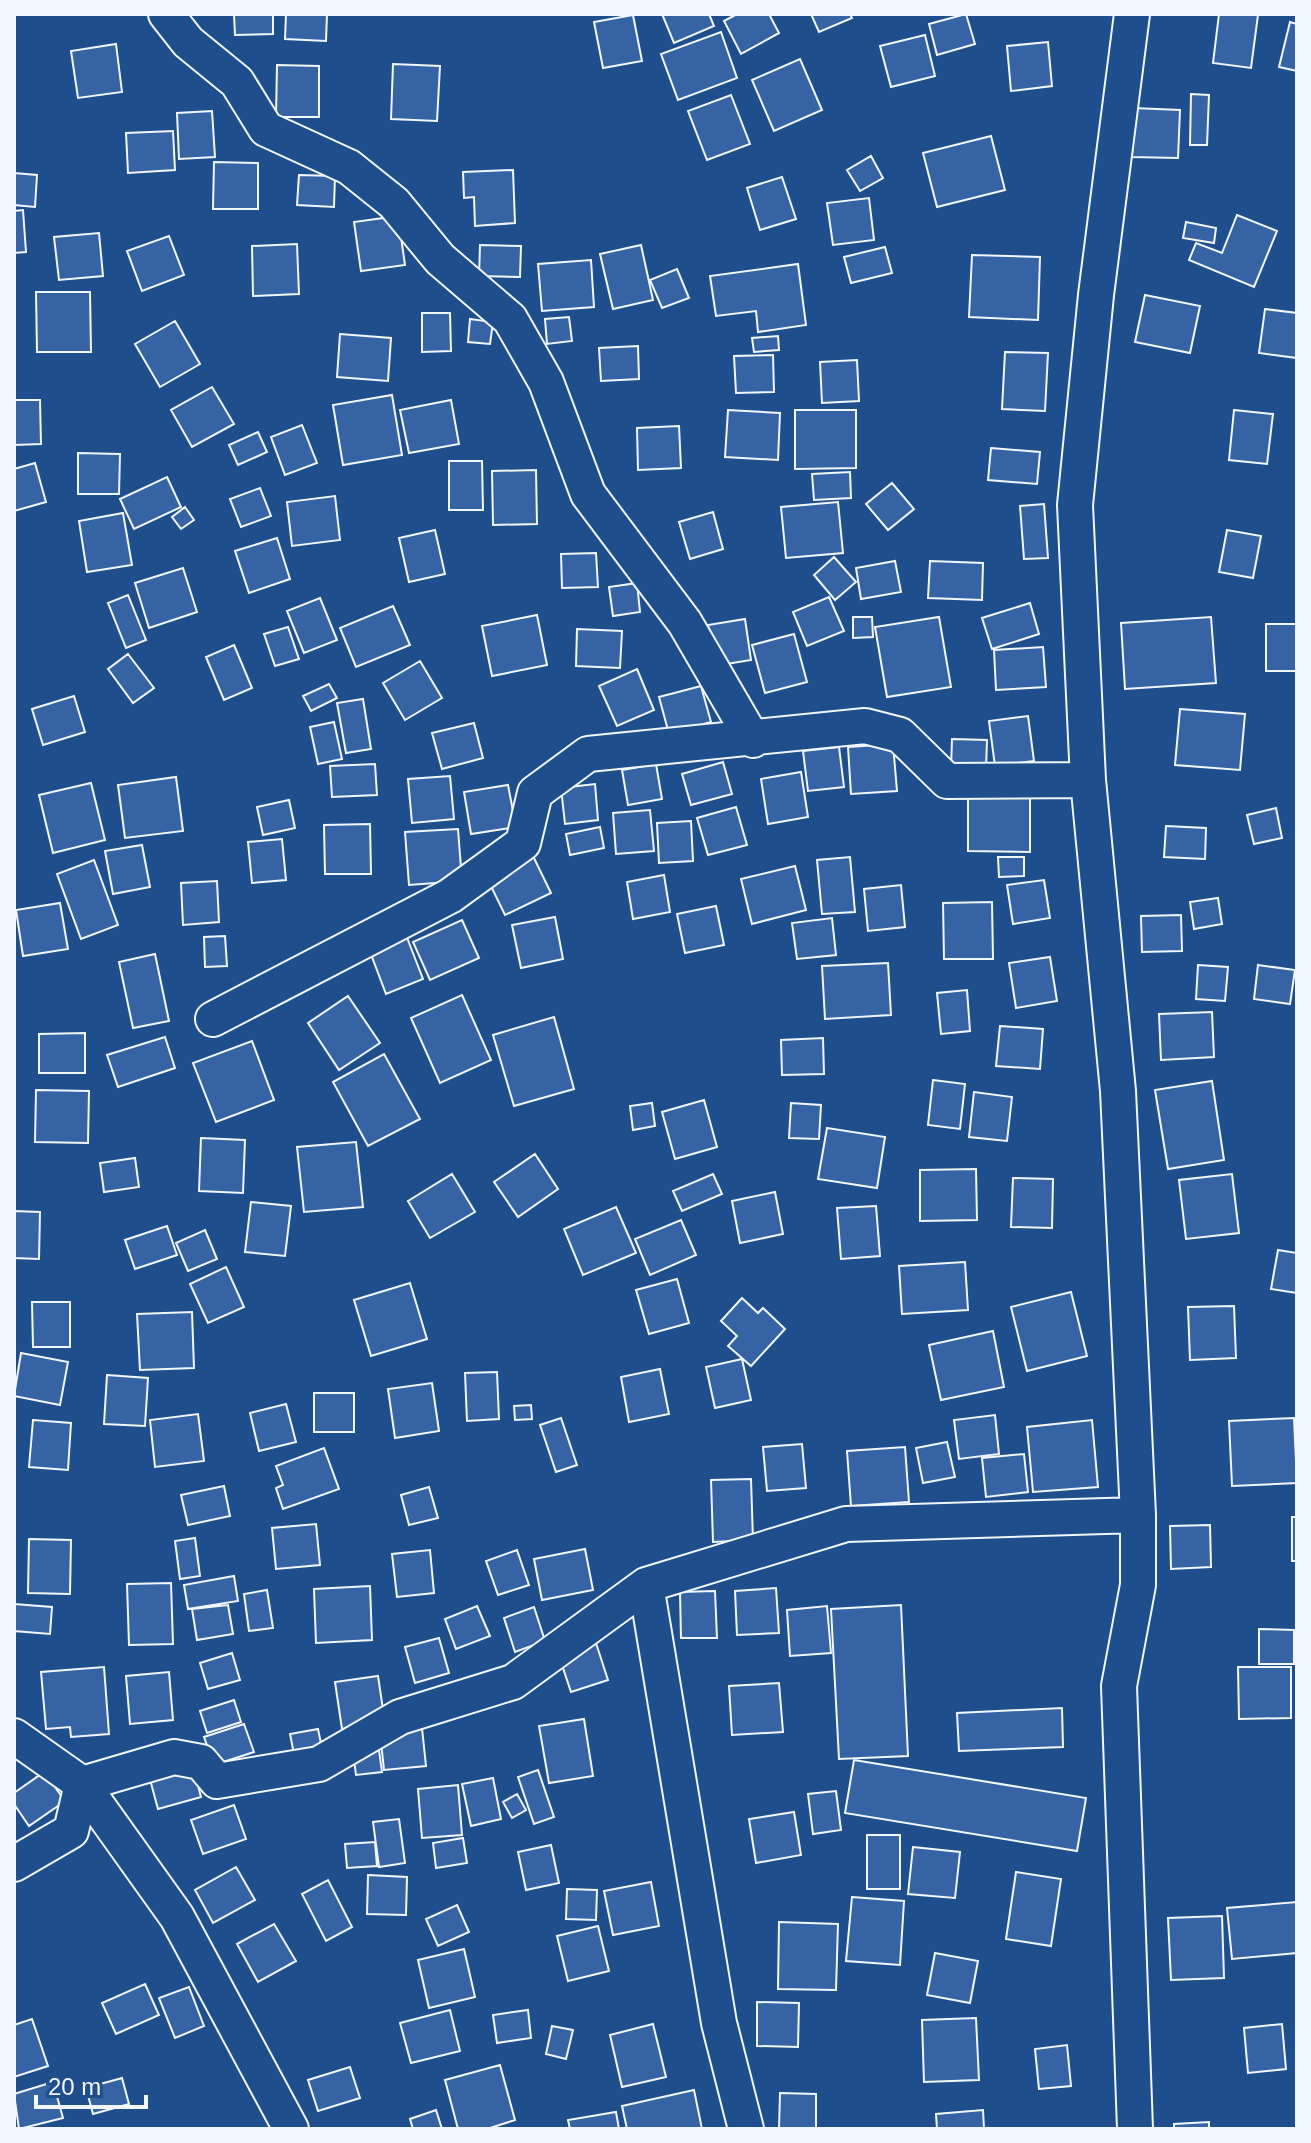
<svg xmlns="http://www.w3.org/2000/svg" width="1311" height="2143" font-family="Arial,sans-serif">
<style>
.building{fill:#3563a3;stroke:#f2f6ff;stroke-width:2}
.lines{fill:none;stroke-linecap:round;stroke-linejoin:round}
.street-casing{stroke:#f2f6ff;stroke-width:38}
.street{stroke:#1f4e8c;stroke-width:34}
</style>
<rect width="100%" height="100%" fill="#1f4e8c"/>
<path class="building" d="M234 14H273V34L235 35Z
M286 14H327L326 41 285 39Z
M662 14H709L714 26 674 43Z
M737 14H769L779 33 741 54 724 21Z
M811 14H850L852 18 819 32Z
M966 14 975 44 937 55 929 24Z
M1219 14 1258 15 1251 68 1213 63Z
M633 15 642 61 603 68 594 22Z
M1290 22 1297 24V71L1279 67Z
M721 32 737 78 678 100 661 54Z
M925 35 935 76 891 87 880 46Z
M1048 42 1052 86 1011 91 1007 46Z
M116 44 122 92 78 98 71 51Z
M800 59 822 110 774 131 752 80Z
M393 64 440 66 437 121 391 119Z
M277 65 319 66V117H276Z
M1191 94 1209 95 1207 145H1190Z
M731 95 750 144 707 160 688 111Z
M1133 108 1180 110 1178 158 1132 157Z
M212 111 215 157 179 159 177 113Z
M173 131 175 170 128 173 126 133Z
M991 136 1005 190 937 207 923 153Z
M871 156 883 178 860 191 847 170Z
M214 162 258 163V209H213Z
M513 170 515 223 475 226 474 197 464 198 463 172Z
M14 173 37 175 35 207 14 205Z
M299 175 335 176 334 207 297 205Z
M782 177 796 219 760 230 747 188Z
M869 198 874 240 833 245 827 203Z
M23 210 26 252 14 253V211Z
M1237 215 1277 231 1254 287 1189 260 1196 243 1222 253Z
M398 216 405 265 361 271 354 222Z
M1186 222 1216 228 1214 243 1183 238Z
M99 233 103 276 59 280 54 237Z
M169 236 184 275 142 291 127 251Z
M297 244 299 294 253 296 252 246Z
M480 245 521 246 520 277 479 276Z
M641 245 653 300 613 309 600 254Z
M885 247 892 273 851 283 844 257Z
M972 255 1040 257 1038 320 969 317Z
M591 260 594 307 542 311 538 264Z
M798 264 806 325 758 332 756 311 716 316 710 276Z
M677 269 689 298 662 308 650 280Z
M36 292H90L91 352H37Z
M1145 295 1200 306 1190 353 1135 342Z
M1265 309 1297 313V358L1259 353Z
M422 313H450L451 351 422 352Z
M569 317 572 341 547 344 545 319Z
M470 319 493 322 490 344 468 342Z
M175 321 200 364 160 387 135 344Z
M340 334 391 338 388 381 337 377Z
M778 336 779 350 754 352 752 338Z
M638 346 639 379 601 381 599 348Z
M1005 352 1048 353 1045 411 1002 409Z
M773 355 774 392 736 393 734 356Z
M857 360 859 401 822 403 820 362Z
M212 387 234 424 192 447 171 410Z
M392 395 402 455 343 465 333 405Z
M14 400H40L41 444 14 445Z
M451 400 459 444 409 453 400 410Z
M728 410 780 413 778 460 725 457Z
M795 410H856V468L795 469Z
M1234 410 1273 414 1267 464 1229 460Z
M302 425 317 463 285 475 271 437Z
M679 426 681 468 638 470 637 428Z
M258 432 267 452 238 465 229 445Z
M991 448 1040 452 1037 484 988 480Z
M78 453 120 454 119 494H78Z
M449 461H482L483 510H449Z
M35 463 46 502 14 511V469Z
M536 470 537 524 493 525 492 471Z
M850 472 851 498 814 500 812 474Z
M167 477 181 507 134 529 120 499Z
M892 483 914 509 888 530 866 504Z
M260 488 271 516 241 527 230 499Z
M335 496 340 540 292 546 287 502Z
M838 502 843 553 786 558 781 507Z
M1044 504 1048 558 1024 559 1020 506Z
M185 507 194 520 181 529 172 517Z
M713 512 723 549 690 559 679 522Z
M123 513 132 565 87 572 79 521Z
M435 530 445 574 409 582 399 538Z
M1227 530 1261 536 1253 578 1219 572Z
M277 538 290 579 249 593 235 551Z
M596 553 598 587 562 588 561 554Z
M834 557 856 582 835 600 814 575Z
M895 561 901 592 861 599 856 568Z
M930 561 983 563 982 600 928 598Z
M183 568 197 612 149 628 135 583Z
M637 583 640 612 613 616 609 587Z
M128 595 146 640 126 648 108 603Z
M829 597 844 631 807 646 793 612Z
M320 598 337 640 304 653 287 611Z
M1030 603 1039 634 992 649 982 618Z
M393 606 410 645 356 667 340 628Z
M537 615 547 665 492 676 482 626Z
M853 617H872L873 637 853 638Z
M939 617 951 687 887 697 875 627Z
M1211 617 1216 683 1125 689 1121 623Z
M745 619 751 660 714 666 708 625Z
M1266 624H1297V671H1266Z
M288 627 299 659 275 666 264 634Z
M577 629 622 631 620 668 576 666Z
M794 634 807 682 765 693 752 645Z
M234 645 252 688 224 700 206 657Z
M1043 647 1046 687 996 690 994 650Z
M128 654 154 688 133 703 108 669Z
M420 661 442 698 405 720 383 683Z
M637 669 654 710 617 726 599 686Z
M329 684 337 698 311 711 303 696Z
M701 686 711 722 669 734 659 697Z
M74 696 85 732 43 745 32 709Z
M363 699 371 749 346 753 337 703Z
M1180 709 1245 714 1240 770 1175 765Z
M1028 716 1034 761 995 766 989 721Z
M334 722 342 759 318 764 310 727Z
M474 723 483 758 442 769 432 733Z
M952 739 987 740 986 770 951 768Z
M893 744 897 791 851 794 848 747Z
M839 747 844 787 808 791 803 751Z
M723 762 732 794 691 805 682 774Z
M375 764 377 795 332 797 330 766Z
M656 764 662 799 628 805 622 770Z
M801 772 808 817 768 824 761 779Z
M450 776 454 819 412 823 408 779Z
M176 777 183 831 125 838 118 785Z
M91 783 105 840 53 853 39 795Z
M595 784 598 820 565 824 561 788Z
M508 785 516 827 471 834 464 792Z
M968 790 1030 791V852L968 851Z
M289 800 295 828 263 835 257 807Z
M736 807 747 845 708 855 697 818Z
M1276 808 1282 838 1254 844 1247 815Z
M650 810 654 851 616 854 613 813Z
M691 821 693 861 659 863 657 823Z
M370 824 371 874H325L324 825Z
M1166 826 1206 828 1205 859 1164 857Z
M600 827 604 848 570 855 566 834Z
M458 829 462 881 409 885 405 832Z
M282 839 286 880 252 883 248 842Z
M142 845 150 887 113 894 105 851Z
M533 856 551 893 505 915 487 878Z
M850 857 855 912 822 914 817 860Z
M998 857H1024V876L999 877Z
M94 860 118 925 81 939 57 874Z
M795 866 806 910 752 924 741 879Z
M664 875 670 912 633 919 627 882Z
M1044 880 1050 918 1013 924 1007 885Z
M217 881 219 922 183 925 181 883Z
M901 885 905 927 868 931 864 889Z
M1218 898 1222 924 1194 929 1190 902Z
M992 902 993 959H944L943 903Z
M60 903 68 949 23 956 16 910Z
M716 906 724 945 685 953 677 914Z
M1181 915 1182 951 1142 952 1141 916Z
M555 917 563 959 521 968 512 925Z
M832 918 836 955 797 959 792 923Z
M462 920 479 958 430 980 413 942Z
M406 935 423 979 386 994 369 949Z
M225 936 227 966 205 967 204 937Z
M155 954 169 1021 133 1028 119 962Z
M1050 957 1057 1001 1016 1008 1009 963Z
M888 963 891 1015 825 1019 822 966Z
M1198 965 1228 967 1225 1001 1196 999Z
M1258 965 1295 970 1290 1004 1254 999Z
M967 990 970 1031 941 1034 937 993Z
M462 995 491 1060 440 1083 411 1018Z
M348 996 380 1043 339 1070 308 1023Z
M1212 1012 1214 1057 1161 1060 1159 1014Z
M554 1017 574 1089 514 1106 493 1035Z
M1000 1026 1043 1029 1040 1069 996 1066Z
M85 1033V1073H39V1034Z
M165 1037 175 1068 118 1087 107 1055Z
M823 1038 824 1074 782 1075 781 1040Z
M252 1041 274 1100 216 1122 193 1063Z
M384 1054 420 1119 368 1146 333 1082Z
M933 1080 965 1084 960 1129 928 1125Z
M1212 1081 1224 1160 1168 1169 1155 1090Z
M36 1090 89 1091 88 1143 35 1142Z
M974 1092 1012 1097 1007 1141 969 1137Z
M704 1100 717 1147 675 1159 662 1112Z
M652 1103 655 1126 633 1130 630 1106Z
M791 1103 821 1105 819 1139 789 1138Z
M827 1128 885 1137 877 1188 818 1179Z
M201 1138 245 1140 243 1193 199 1191Z
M356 1142 363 1207 304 1212 297 1147Z
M535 1154 558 1189 518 1217 494 1182Z
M135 1158 139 1187 104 1192 100 1163Z
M976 1169 977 1220 920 1221V1170Z
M452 1174 475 1212 430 1238 408 1201Z
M713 1174 722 1194 682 1211 673 1191Z
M1232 1174 1239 1233 1186 1239 1179 1180Z
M1013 1178 1053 1179 1052 1228 1011 1227Z
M775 1192 783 1234 740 1243 732 1201Z
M251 1202 291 1206 285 1256 245 1252Z
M876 1206 880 1256 841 1259 837 1208Z
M616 1207 636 1253 583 1275 564 1229Z
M14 1211 40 1212 39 1259 14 1258Z
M681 1220 696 1255 650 1275 635 1239Z
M167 1226 177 1255 135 1269 125 1240Z
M205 1230 217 1259 188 1271 176 1243Z
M1278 1250 1297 1253V1293L1271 1289Z
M965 1262 968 1310 902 1314 899 1266Z
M226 1267 244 1307 208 1323 190 1284Z
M677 1279 689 1323 649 1334 636 1290Z
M410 1283 427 1339 371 1356 354 1300Z
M1071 1292 1087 1356 1027 1371 1011 1307Z
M742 1298 758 1313 763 1308 785 1329 751 1366 728 1346 737 1336 721 1321Z
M32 1302H70V1347H33Z
M1234 1306 1236 1358 1190 1360 1188 1307Z
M192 1312 194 1368 140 1370 137 1314Z
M993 1331 1004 1387 941 1400 929 1345Z
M21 1353 68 1362 60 1405 14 1396Z
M742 1359 751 1400 715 1408 706 1367Z
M660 1369 669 1414 629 1422 621 1377Z
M497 1372 499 1419 467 1421 465 1373Z
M107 1375 148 1378 145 1426 104 1424Z
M432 1383 439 1431 395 1438 388 1389Z
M314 1393H354V1432H314Z
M286 1404 296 1442 259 1451 250 1413Z
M531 1405 532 1419 515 1420 514 1406Z
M198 1414 204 1461 155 1467 150 1420Z
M995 1415 999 1454 959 1459 954 1420Z
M561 1418 577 1465 556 1472 540 1425Z
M1294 1418 1297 1483 1232 1486 1229 1421Z
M33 1420 71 1423 68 1470 29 1467Z
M1092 1420 1098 1487 1033 1492 1027 1427Z
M947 1442 955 1477 923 1483 916 1448Z
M802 1444 806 1488 767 1491 763 1447Z
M905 1447 909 1502 851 1506 847 1451Z
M324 1448 339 1489 283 1509 276 1488 283 1485 276 1466Z
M1024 1454 1028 1492 986 1497 982 1458Z
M751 1479 753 1540 713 1542 711 1480Z
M224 1486 230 1516 188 1525 181 1495Z
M429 1487 438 1518 409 1525 401 1495Z
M1292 1517H1297V1561H1292Z
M316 1524 320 1565 276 1569 272 1528Z
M1210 1525 1211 1567 1171 1569 1170 1526Z
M195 1538 200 1576 180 1579 175 1541Z
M29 1539 71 1540 70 1594 28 1593Z
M585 1549 593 1590 542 1600 534 1559Z
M430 1550 434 1593 397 1597 392 1554Z
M517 1550 529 1585 498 1595 486 1561Z
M234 1576 238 1601 188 1609 184 1585Z
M171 1583 173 1644 129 1645 127 1584Z
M370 1586 372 1640 316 1643 314 1589Z
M776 1588 779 1633 737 1635 735 1591Z
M267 1590 273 1628 249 1631 244 1594Z
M715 1591 717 1638H681L680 1592Z
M14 1604 52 1607 50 1634 14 1631Z
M228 1605 233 1634 197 1640 192 1609Z
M901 1605 908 1756 839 1759 831 1609Z
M477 1606 490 1636 456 1649 445 1619Z
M827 1606 831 1653 790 1656 787 1610Z
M534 1607 545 1641 515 1652 504 1618Z
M1259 1629 1294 1630V1664H1259Z
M439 1638 449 1673 415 1683 405 1647Z
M595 1640 608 1680 571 1692 558 1653Z
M232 1653 240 1680 208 1689 200 1663Z
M104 1667 109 1734 71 1737 70 1727 46 1729 41 1672Z
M1238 1667H1291V1718L1239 1719Z
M169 1672 173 1720 130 1724 126 1676Z
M378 1676 385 1723 342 1729 335 1682Z
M779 1683 783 1732 732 1735 729 1686Z
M234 1700 241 1722 207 1733 200 1711Z
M1062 1708 1063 1747 959 1751 957 1713Z
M584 1719 593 1776 549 1783 539 1726Z
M244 1724 254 1752 214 1765 204 1737Z
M422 1728 426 1766 384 1770 380 1732Z
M318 1729 324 1758 296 1764 290 1734Z
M379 1750 382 1772 356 1775 353 1753Z
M854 1760 1086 1798 1077 1851 845 1813Z
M192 1761 201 1797 158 1809 148 1772Z
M538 1770 554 1817 534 1824 518 1777Z
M44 1772 65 1801 29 1826 14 1804V1793Z
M493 1778 501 1819 471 1826 462 1784Z
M458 1785 462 1835 422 1838 418 1789Z
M836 1791 841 1830 813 1834 808 1794Z
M517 1794 526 1810 512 1818 503 1802Z
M234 1805 246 1839 203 1854 191 1820Z
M794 1812 801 1855 756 1863 749 1819Z
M399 1819 405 1863 379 1867 373 1822Z
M867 1835H900V1889H867Z
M463 1838 467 1863 436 1868 433 1843Z
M375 1842 377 1866 347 1868 345 1844Z
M551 1845 559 1883 526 1890 518 1852Z
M913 1847 960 1852 955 1898 908 1894Z
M236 1867 255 1900 213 1923 195 1890Z
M1016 1872 1061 1879 1051 1946 1006 1939Z
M368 1875 407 1877 406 1915 367 1914Z
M328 1880 352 1927 326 1941 302 1894Z
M651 1882 659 1926 613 1935 604 1891Z
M567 1889 597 1890 596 1920 566 1919Z
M852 1897 904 1901 900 1965 846 1961Z
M1297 1902V1953L1232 1959 1227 1908Z
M457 1905 469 1932 438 1946 426 1919Z
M1222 1916 1224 1978 1171 1980 1168 1918Z
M779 1922 838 1924 836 1990 778 1989Z
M274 1924 296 1961 258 1982 237 1944Z
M598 1926 609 1971 568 1981 557 1936Z
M464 1949 475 1997 429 2008 418 1960Z
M935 1953 978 1961 970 2003 927 1995Z
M145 1984 159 2015 116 2034 102 2003Z
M189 1987 204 2026 175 2038 159 1998Z
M757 2002 799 2003 798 2047 757 2046Z
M450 2010 460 2051 411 2063 400 2023Z
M528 2010 531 2038 497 2043 493 2015Z
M976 2018 979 2080 924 2082 922 2020Z
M32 2019 48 2066 14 2077V2025Z
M653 2024 666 2077 622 2087 610 2035Z
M1282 2024 1286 2069 1248 2073 1244 2028Z
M552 2026 573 2030 566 2059 546 2054Z
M1067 2045 1071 2086 1039 2089 1035 2049Z
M500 2065 515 2120 487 2129H458L445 2080Z
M350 2067 360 2098 318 2111 308 2080Z
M122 2078 129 2104 93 2114 86 2088Z
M53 2082 63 2118 19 2129 14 2094Z
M694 2090 702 2129H627L622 2106Z
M780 2093 816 2094V2129H779Z
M436 2110 442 2129H413L410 2119Z
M983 2110 984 2129H937L936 2114Z
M616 2112 619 2129H570L568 2120Z
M1209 2122V2129H1174V2124Z"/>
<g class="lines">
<defs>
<path id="street" d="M166 14 188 42 237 82 266 129 349 167 394 203 440 259 510 319 546 382 588 494 685 623 753 740
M1132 14 1096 295 1075 505 1088 780 1118 1091 1138 1515V1585L1119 1686 1135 2129
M213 1019 450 896 523 843 535 793 588 754 865 726 900 735 947 781 1088 780
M646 1585 719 2023 746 2129
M14 1736 82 1784 177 1917 291 2129
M14 1864 71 1831 82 1784 174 1757 201 1762 217 1781 319 1764 400 1717 513 1682 646 1585 846 1524 1138 1515"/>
</defs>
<use href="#street" class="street-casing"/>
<use href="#street" class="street"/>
</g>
<rect width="1311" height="2143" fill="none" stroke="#f2f6ff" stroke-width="32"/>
<path d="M36 2095v12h110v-12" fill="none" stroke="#f2f6ff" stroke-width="4"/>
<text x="48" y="2095" font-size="24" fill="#f2f6ff" stroke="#1f4e8c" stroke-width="6" paint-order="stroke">20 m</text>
</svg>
